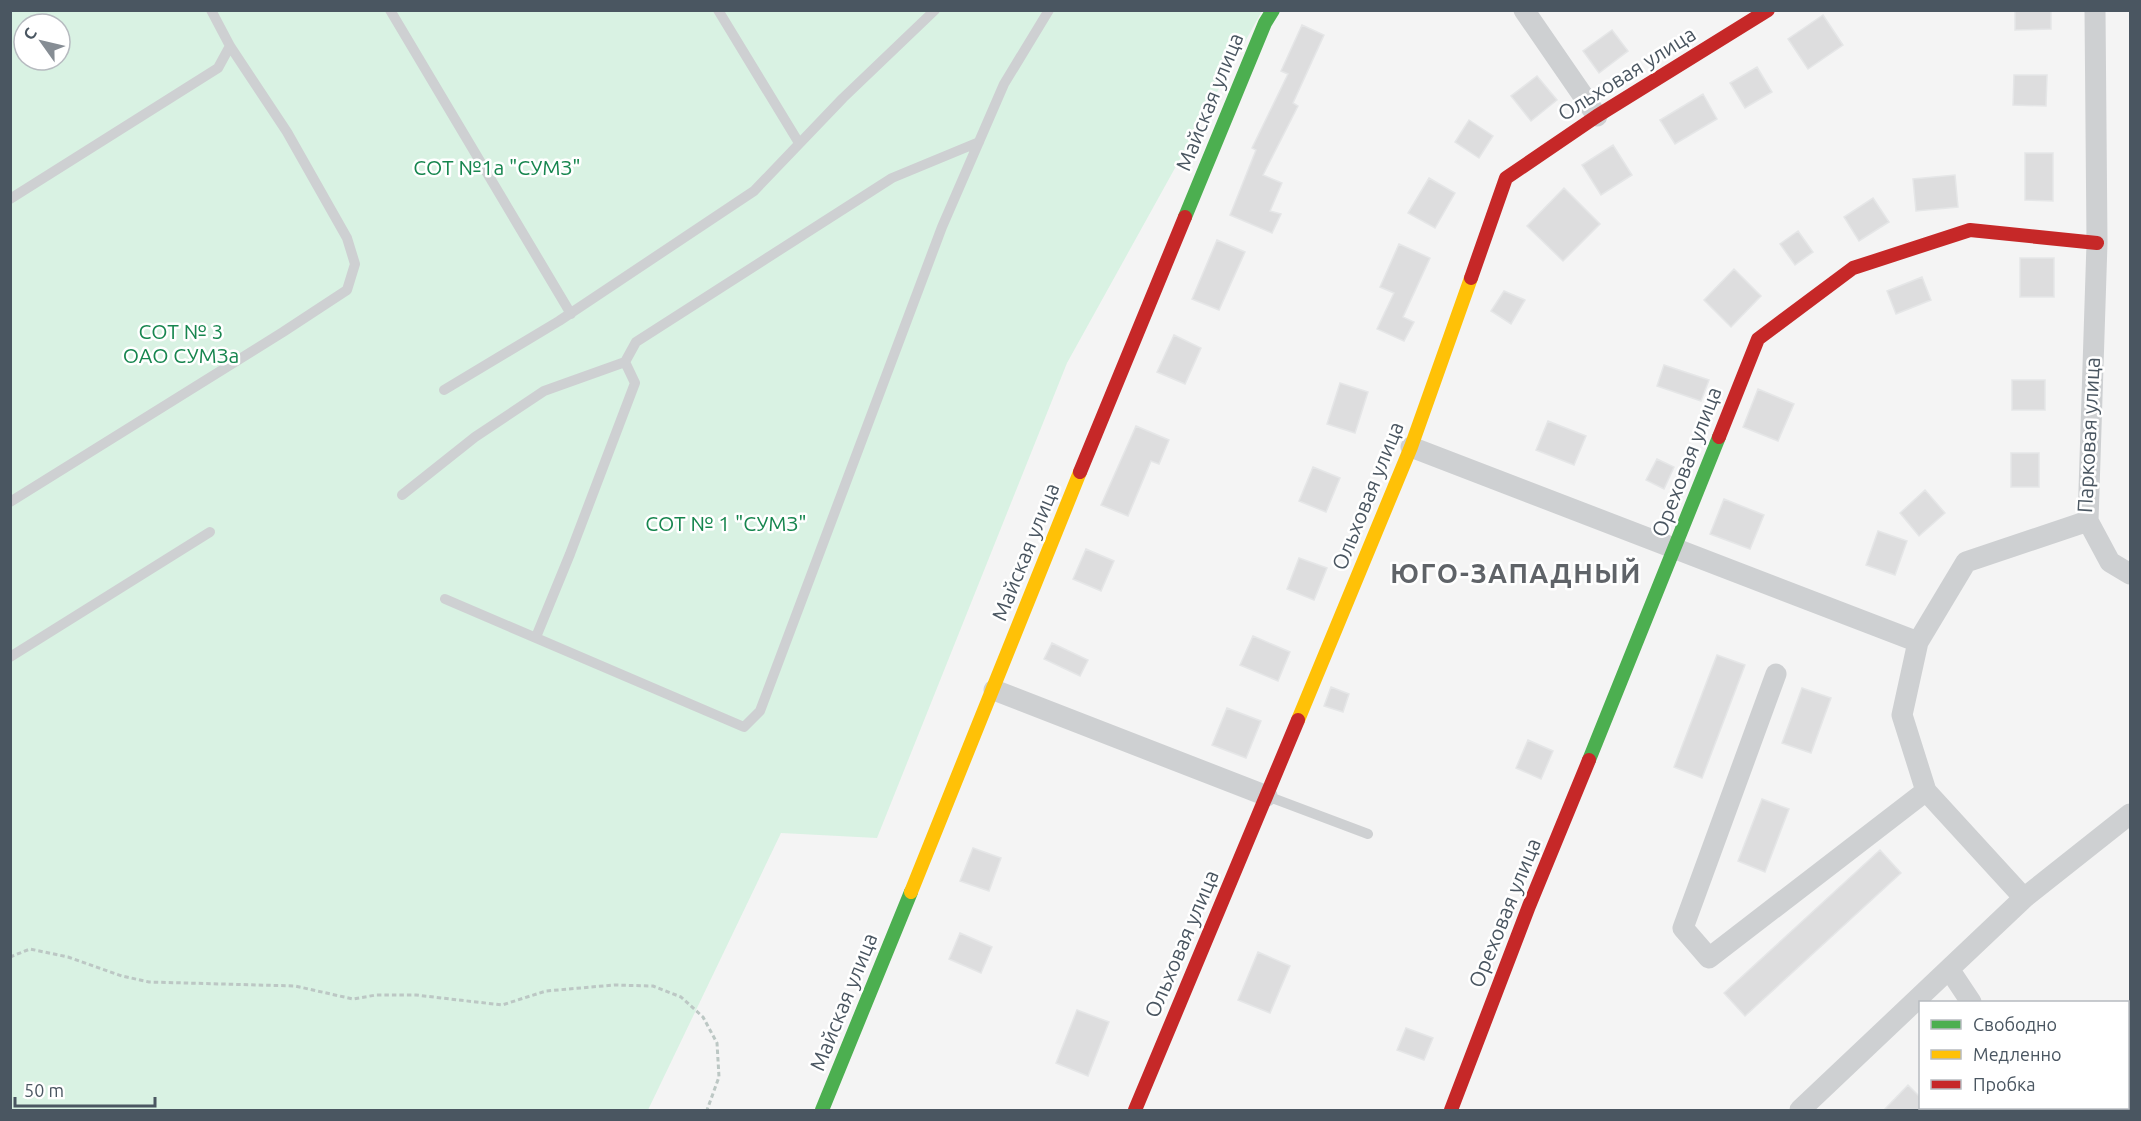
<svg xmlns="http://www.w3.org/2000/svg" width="2141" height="1121" font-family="Ubuntu,sans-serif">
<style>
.green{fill:#d9f2e3;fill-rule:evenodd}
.building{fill:#ddddde;stroke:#e5e6e7;stroke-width:1.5}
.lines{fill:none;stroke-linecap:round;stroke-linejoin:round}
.path{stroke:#bcc7c4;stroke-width:3;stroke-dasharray:4.5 3;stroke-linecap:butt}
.lane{stroke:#ced0d2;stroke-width:10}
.street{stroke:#ced0d2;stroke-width:21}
.fast{stroke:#4caf50;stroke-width:14}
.slow{stroke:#ffc107;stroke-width:14}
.jam{stroke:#c62828;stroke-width:14}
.labels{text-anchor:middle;stroke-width:5;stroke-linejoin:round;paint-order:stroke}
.street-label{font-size:21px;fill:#4a5661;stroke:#fff}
.park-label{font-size:21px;fill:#17864f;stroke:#fff}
.district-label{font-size:27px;font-weight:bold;letter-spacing:1.5px;fill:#5f6368;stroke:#fff}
</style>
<rect width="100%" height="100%" fill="#f4f4f4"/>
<path class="green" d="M10 11H1262L1067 363 877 838 781 833 648 1110H11ZM24 24H60V60H24Z"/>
<path class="building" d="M2015 10H2051V29L2015 30Z
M1823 15 1843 45 1808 69 1788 39Z
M1302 25 1324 35 1293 103 1298 106 1263 175 1282 183 1270 211 1281 214 1272 233 1230 215 1256 150 1252 148 1288 74 1281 71Z
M1612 30 1628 51 1599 73 1583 51Z
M1757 67 1772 92 1745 108 1730 83Z
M2014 75H2047L2046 106 2013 105Z
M1537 76 1557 100 1531 121 1511 96Z
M1703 94 1717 119 1675 144 1660 120Z
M1469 120 1493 136 1479 158 1455 142Z
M1613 145 1632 175 1601 195 1582 165Z
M2025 153H2053V201L2025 200Z
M1955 175 1958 207 1916 211 1913 179Z
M1429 178 1455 193 1435 228 1408 213Z
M1564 188 1600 224 1563 261 1527 226Z
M1873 198 1889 222 1859 241 1844 217Z
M1798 231 1813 252 1795 265 1780 244Z
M1217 240 1245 252 1219 310 1192 299Z
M1399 244 1430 258 1403 317 1414 322 1404 341 1377 329 1394 293 1380 287Z
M2020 258H2054V297H2020Z
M1734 269 1761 296 1731 327 1704 300Z
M1922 277 1931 300 1896 314 1887 291Z
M1504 291 1525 300 1511 324 1491 311Z
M1174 335 1201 348 1185 384 1157 372Z
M1664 365 1709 380 1701 401 1657 386Z
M2012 380H2045V410H2012Z
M1340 383 1368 392 1355 433 1327 424Z
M1758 389 1794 404 1778 441 1743 427Z
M1548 421 1586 436 1574 465 1536 450Z
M1136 426 1169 440 1159 464 1151 461 1128 516 1101 505Z
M2011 453H2039V487H2011Z
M1657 459 1674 467 1664 489 1646 480Z
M1313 467 1340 478 1326 512 1299 501Z
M1925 490 1945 513 1919 536 1900 513Z
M1724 499 1764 515 1750 549 1710 534Z
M1878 531 1907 541 1895 575 1866 565Z
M1086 549 1114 561 1101 591 1073 579Z
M1299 558 1327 568 1314 600 1287 589Z
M1253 636 1290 652 1278 681 1240 665Z
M1052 643 1088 660 1080 676 1044 659Z
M1717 655 1745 665 1702 778 1674 767Z
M1331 687 1349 694 1343 712 1324 706Z
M1802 688 1831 698 1811 753 1782 743Z
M1227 708 1261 721 1246 758 1212 745Z
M1528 740 1553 751 1541 779 1516 768Z
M1762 799 1789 809 1765 872 1738 861Z
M973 848 1001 858 989 891 960 881Z
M1880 850 1901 873 1745 1016 1724 993Z
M960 933 992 947 981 973 949 959Z
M1258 952 1290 966 1270 1013 1238 1000Z
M1077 1010 1109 1022 1088 1076 1056 1063Z
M1406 1028 1433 1038 1424 1060 1397 1050Z
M1908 1085 1920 1097V1110H1884Z"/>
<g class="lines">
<path class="path" d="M10 957 30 949 68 957 122 976 149 982 295 986 353 999 376 995H416L502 1005 546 991 614 985 653 986 681 997 703 1017 717 1043 719 1077 707 1110"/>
<path class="lane" d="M390 10 571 314
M718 10 799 143
M10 199 218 68 230 46
M444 390 559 321 754 191 843 98 935 10
M402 495 475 437 544 391 625 362 636 342 892 178 979 142
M10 502 283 332 347 290 355 264 347 238 287 132 230 46 211 10
M445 599 744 727 760 711 942 227 1004 84 1049 10
M536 637 570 554 635 383 625 362
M10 657 210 532
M1267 796 1368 834"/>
<path class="street" d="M1524 10 1597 116
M2095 10 2097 243 2088 521 2110 562 2130 574
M1411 447 1918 642
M1776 674 1683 928 1709 958 1926 791
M994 690 1267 796
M2024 898 1926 791 1902 715 1918 642 1966 562 2088 521
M1949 969 1971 1002
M2025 1108 2027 1110
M1800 1110 2024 898 2130 814"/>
<path class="fast" d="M1185 217 1265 23 1273 10
M1589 760 1719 437
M822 1110 911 892"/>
<path class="slow" d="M1298 720 1411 447 1471 278
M911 892 1080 472"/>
<path class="jam" d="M1471 278 1506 178 1597 116 1768 10
M1719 437 1758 339 1853 268 1970 230 2097 243
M1080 472 1185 217
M1135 1110 1298 720
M1451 1110 1529 906 1589 760"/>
</g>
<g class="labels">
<g class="street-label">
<text transform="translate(1627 74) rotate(-32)" y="7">Ольховая улица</text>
<text transform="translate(1210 102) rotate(-68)" y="7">Майская улица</text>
<text transform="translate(2089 435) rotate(-87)" y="7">Парковая улица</text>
<text transform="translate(1687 462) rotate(-69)" y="7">Ореховая улица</text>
<text transform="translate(1368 496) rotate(-68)" y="7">Ольховая улица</text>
<text transform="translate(1026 552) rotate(-68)" y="7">Майская улица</text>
<text transform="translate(1505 913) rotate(-68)" y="7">Ореховая улица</text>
<text transform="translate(1182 944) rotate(-67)" y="7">Ольховая улица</text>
<text transform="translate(844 1002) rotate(-68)" y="7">Майская улица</text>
</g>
<g class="park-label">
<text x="497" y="175">СОТ №1а "СУМЗ"</text>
<text x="181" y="339">СОТ № 3<tspan x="181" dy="24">ОАО СУМЗа</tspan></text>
<text x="726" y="531">СОТ № 1 "СУМЗ"</text>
</g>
<g class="district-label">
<text x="1516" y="583">ЮГО-ЗАПАДНЫЙ</text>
</g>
</g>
<rect width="2141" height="1121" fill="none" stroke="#4a5661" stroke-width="24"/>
<rect x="1919" y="1001" width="210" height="108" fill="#ffffff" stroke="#b7bbc0" stroke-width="1.5"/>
<rect x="1931" y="1020" width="30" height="9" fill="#4caf50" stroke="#b7bbc0" stroke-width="1.5"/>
<text x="1973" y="1031" font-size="18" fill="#4a5661">Свободно</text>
<rect x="1931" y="1050" width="30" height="9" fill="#ffc107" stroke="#b7bbc0" stroke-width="1.5"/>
<text x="1973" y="1061" font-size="18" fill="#4a5661">Медленно</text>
<rect x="1931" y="1080" width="30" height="9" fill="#c62828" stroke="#b7bbc0" stroke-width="1.5"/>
<text x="1973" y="1091" font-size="18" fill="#4a5661">Пробка</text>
<g transform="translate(42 42) rotate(304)"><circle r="28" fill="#ffffff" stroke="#b7bbc0" stroke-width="1.5"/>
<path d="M0-4.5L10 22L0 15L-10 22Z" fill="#868d94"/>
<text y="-9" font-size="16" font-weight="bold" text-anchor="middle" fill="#4a5661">С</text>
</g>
<path d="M15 1097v9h140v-9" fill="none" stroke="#4a5661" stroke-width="3"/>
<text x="24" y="1097" font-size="18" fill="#4a5661" stroke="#ffffff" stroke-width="4.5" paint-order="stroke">50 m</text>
</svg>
